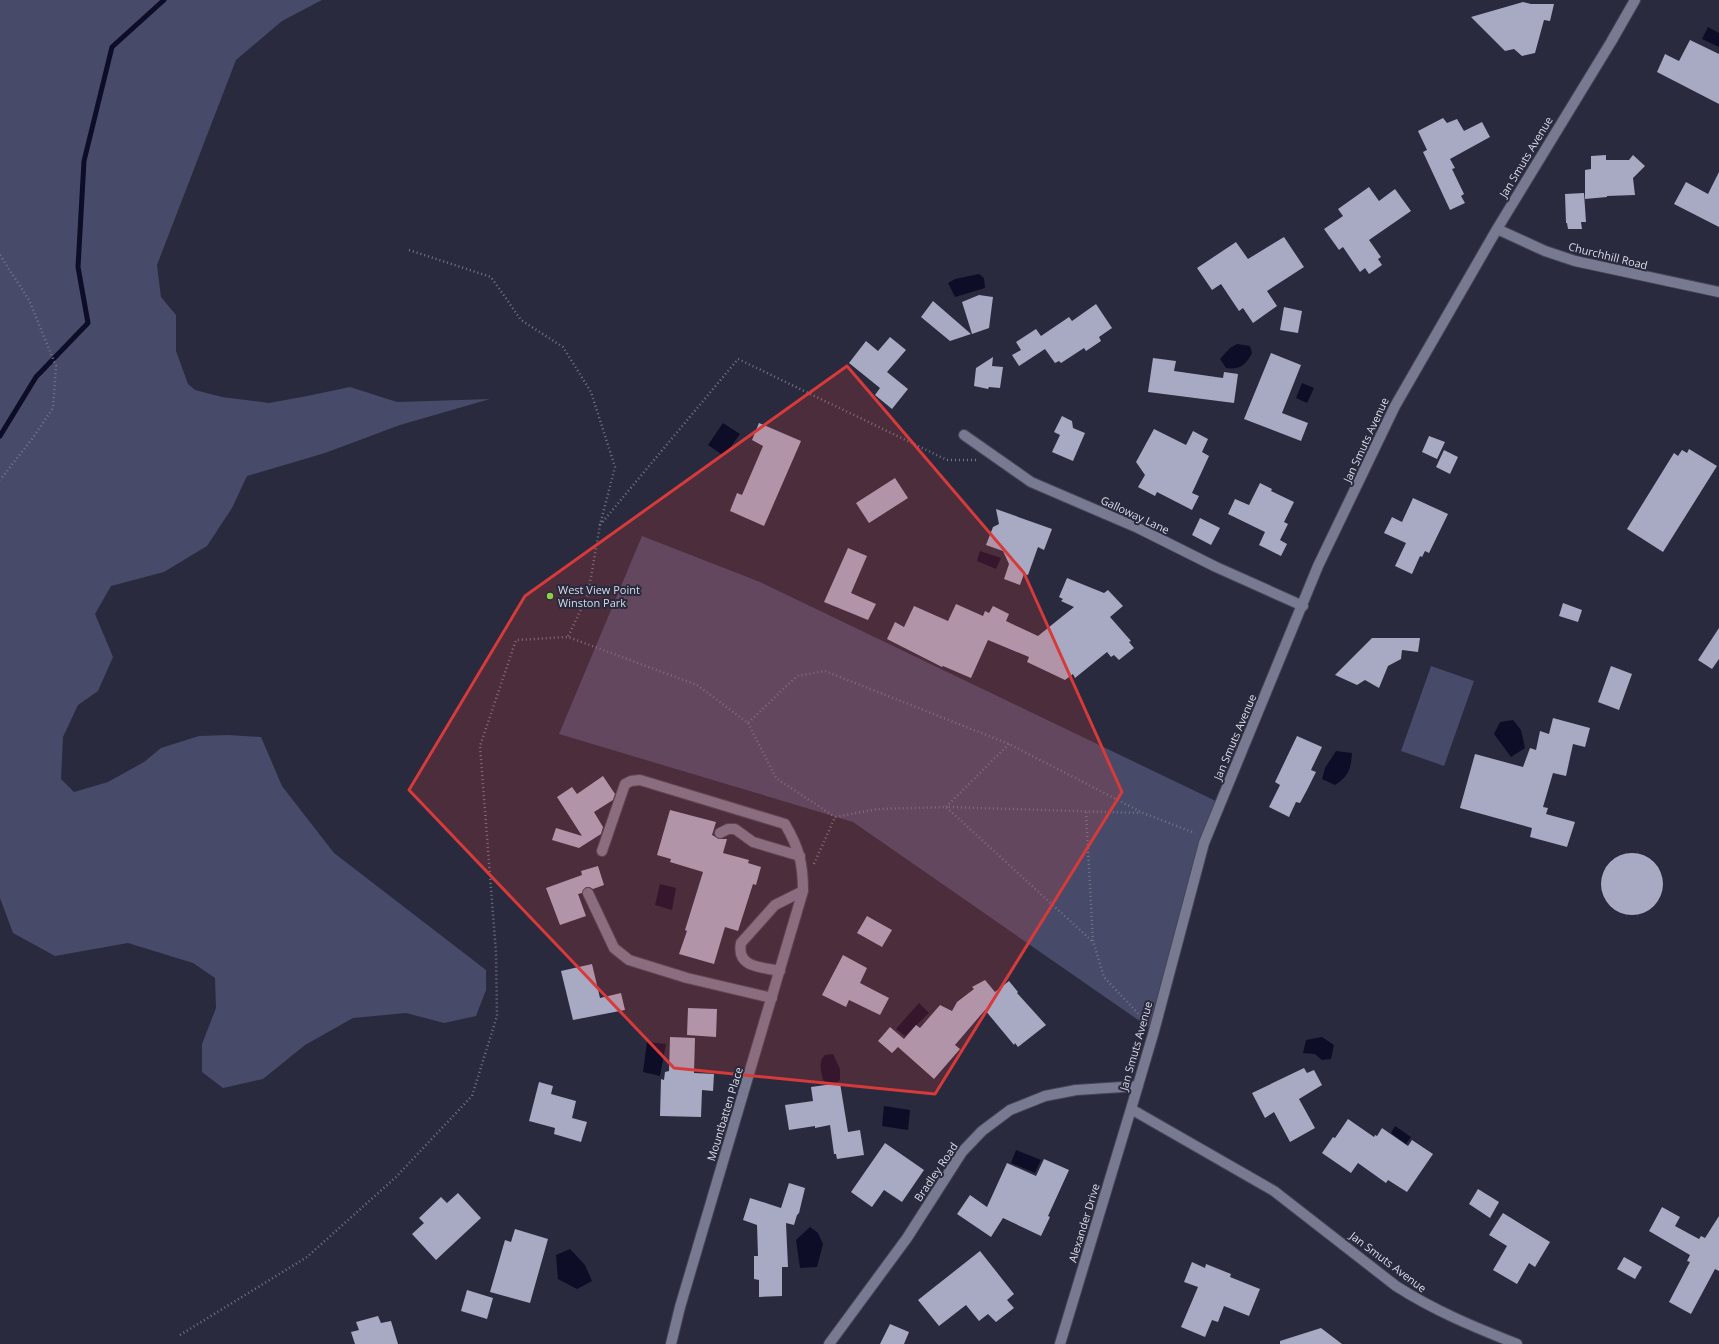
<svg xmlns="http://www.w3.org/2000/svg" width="1719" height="1344" font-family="'Open Sans',sans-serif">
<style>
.green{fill:#474a68}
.water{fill:#0e0d28}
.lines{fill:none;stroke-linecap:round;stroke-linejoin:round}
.stream{stroke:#0e0d28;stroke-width:5}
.building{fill:#a8aac3}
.minor-casing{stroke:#464657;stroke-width:12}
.path{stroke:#747686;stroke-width:2.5;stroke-dasharray:1 3;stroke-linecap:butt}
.minor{stroke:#787a91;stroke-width:10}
.marked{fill:#d63a3b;fill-opacity:0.2;stroke:#d63a3b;stroke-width:3;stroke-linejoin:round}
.poi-dot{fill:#8ece43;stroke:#292a3d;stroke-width:1.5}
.labels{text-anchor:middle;stroke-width:4;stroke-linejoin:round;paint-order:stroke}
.street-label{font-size:11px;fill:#d9dbe8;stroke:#292a3d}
.poi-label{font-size:11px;fill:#d9dbe8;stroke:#292a3d;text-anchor:start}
</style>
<rect width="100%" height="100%" fill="#292a3d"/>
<path class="green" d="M0 0H322L282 21 236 60 157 265 161 297 176 315V351L188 384 195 390 222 397 269 403 307 396 350 387 397 402 490 399 400 425 325 453 247 476 232 508 207 546 164 572 111 586 95 614 113 657 98 691 78 705 63 737 61 779 74 792 108 782 144 762 161 748 199 736 228 735 261 737 282 786 334 853 486 970V990L476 1016 444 1023 406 1013 353 1018 305 1045 263 1079 223 1088 202 1072V1044L216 1008 215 978 193 963 128 943 55 956 13 933 0 898Z
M642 536 760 582 1220 803 1154 1031 853 822 559 734Z
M1431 666 1474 681 1444 766 1401 751Z"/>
<path class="water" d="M1708 27 1719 33V47L1702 39Z
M979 274 984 278 985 288 955 297 948 283 955 279Z
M1237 344 1250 346 1252 353C1246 365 1240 370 1226 368L1220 359 1230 348Z
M1302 383 1314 388 1307 403 1296 398Z
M723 423 740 434 724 456 708 445Z
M980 551 1001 558 996 569 977 561Z
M1513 720 1521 730 1525 748 1511 757 1494 734 1500 722Z
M1336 751 1352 753C1351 768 1349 776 1335 785L1322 779 1325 768Z
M660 884 676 888 672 910 655 905Z
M919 1003 929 1013 905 1036 896 1029Z
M1322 1037 1334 1045 1331 1059 1322 1060 1315 1054 1303 1053 1306 1040Z
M647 1042 666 1044 660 1076 643 1072Z
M833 1054 840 1069V1080L836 1083 828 1084 823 1080C821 1071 818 1061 825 1055Z
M884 1106 910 1110 908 1130 882 1126Z
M1395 1126 1411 1137 1406 1144 1391 1133Z
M1016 1150 1041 1160 1035 1173 1011 1163Z
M810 1227 818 1233 823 1244 817 1267 800 1268 796 1240Z
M570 1249 585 1265 592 1281 577 1289 558 1279 556 1255Z"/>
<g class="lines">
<path class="stream" d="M0 436 36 377 88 323 78 267 84 161 112 47 164 0"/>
</g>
<path class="building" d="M1523 2 1531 4H1554L1550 21 1544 20 1535 53 1522 56 1514 49 1505 51 1471 17Z
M1690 40 1719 54V104L1657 72 1665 54 1679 61Z
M1443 118 1447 123 1457 119 1464 131 1482 122 1490 137 1450 159 1455 168 1452 169 1464 194 1461 196 1465 203 1450 210 1423 152 1427 150 1418 131Z
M1606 155V160H1629L1633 155 1645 166 1633 178 1635 195 1607 196V197L1585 199V170L1591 169V156Z
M1719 172V227L1674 204 1686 182 1708 194Z
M1369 187 1379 201 1395 189 1411 211 1369 240 1381 257 1378 259 1382 265 1369 274 1365 268 1360 272 1343 247 1339 250 1324 229 1343 216 1338 209Z
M1584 193 1586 222H1581L1582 229H1568L1567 223H1566L1565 194Z
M1284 237 1304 267 1267 291 1277 306 1253 323 1243 308 1239 311 1221 284 1212 290 1197 268 1236 242 1248 259Z
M979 295 993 297 989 328 972 334 962 302Z
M933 301 971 334 950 341 921 317Z
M1096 304 1112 328 1099 337 1101 341 1086 351 1084 348 1061 363 1059 361 1055 363 1045 349 1019 366 1012 355 1021 350 1016 342 1036 329 1041 336 1069 317 1072 321Z
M1284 307 1302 311 1298 333 1280 330Z
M890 337 906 350 887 372 908 389 892 409 875 395 880 388 849 363 866 341 878 351Z
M1271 353 1301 365 1282 413 1308 423 1301 441 1244 419Z
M993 357 992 366 1003 367 1000 388 989 387 988 389 974 386 976 368Z
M1153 358 1176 361 1174 371 1223 378 1224 372 1238 374 1234 403 1148 392Z
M1062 416 1072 421 1073 428 1085 433 1073 461 1052 452 1060 435 1054 432Z
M759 423 801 441 764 526 730 511 737 493 742 495 763 446 752 440Z
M1154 429 1186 445 1193 431 1208 439 1202 452 1209 456 1192 493 1199 496 1192 510 1157 492 1155 496 1138 487 1145 475 1136 462Z
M1429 436 1445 442 1437 459 1422 452Z
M1689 449 1717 466 1663 552 1627 529 1674 453 1678 456 1682 450 1687 453Z
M1444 450 1458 457 1450 474 1436 467Z
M895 478 908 498 869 523 856 503Z
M1260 483 1272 489 1271 491 1294 502 1284 522 1288 524 1280 540 1287 544 1281 556 1259 545 1265 532 1228 514 1235 499 1249 505Z
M1413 498 1448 514 1429 553 1425 551 1422 557 1420 556 1412 574 1395 566 1406 543 1384 533 1392 517 1402 522Z
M996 509 1052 529 1044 550 1038 547 1028 575 1024 574 1020 585 1004 579 1009 564 1003 551 986 545 993 527 999 524Z
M1200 518 1220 528 1211 545 1192 535Z
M848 548 867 556 851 593 876 604 868 620 824 602Z
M1067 578 1104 593 1108 590 1123 606 1110 617 1131 641 1129 642 1134 648 1119 660 1114 655 1111 657 1107 652 1075 678 1073 674 1065 680 1027 662 1029 657 988 640 971 678 943 666 942 667 887 639 895 622 904 627 914 606 948 621 956 604 983 616 985 611 989 613 993 606 1009 614 1006 621 1038 636 1074 607 1061 601 1063 599 1059 597Z
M1563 603 1582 610 1578 622 1559 616Z
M1719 628V659L1712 669 1698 660Z
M1372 638H1420L1418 652 1402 650 1401 659 1388 666 1379 688 1365 680 1357 685 1335 675Z
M1611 666 1632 674 1619 710 1598 702Z
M1553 718 1590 728 1585 747 1573 744 1566 776 1553 773 1543 807 1548 808 1546 814 1575 822 1567 847 1530 837 1532 828 1460 808 1475 754 1523 767 1530 748 1536 750 1540 731 1549 734Z
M1297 736 1322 747 1311 770 1316 772 1307 790 1300 803 1296 802 1289 817 1269 807 1280 785 1275 782Z
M603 776 615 794 613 800 594 812 603 827 601 834 579 848 552 840 556 828 582 836 557 797 572 787 577 794Z
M670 810 716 822 712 835 719 839H727L723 853 749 860 748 863 761 867 756 885 753 884 738 931 725 927 714 964 679 954 687 931 685 930 703 872 670 862 671 859 657 855Z
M1601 884a31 31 0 1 1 62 0a31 31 0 1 1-62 0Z
M598 866 604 885 593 889 589 887H586L582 893 578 894 586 916 560 925 546 888 582 875 581 871Z
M867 916 892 930 882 947 857 933Z
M843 955 867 968 860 983 889 998 880 1015 849 1000 846 1007 822 995Z
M592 964 600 998 621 993 625 1010 573 1020 561 971Z
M985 980 995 992 1009 981 1018 992 1017 993 1046 1025 1018 1047 1015 1043 1014 1045 985 1010 955 1045 960 1049 934 1079 898 1047 892 1053 878 1041 890 1027 904 1039 916 1025 920 1028 940 1005 952 1011 957 1002 974 989 972 987Z
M688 1008 717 1009 716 1037 687 1035Z
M670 1037 695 1038 694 1073 714 1074 713 1091 702 1090 701 1117 660 1116 661 1079 664 1080 665 1072 669 1071Z
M1304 1068 1307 1073 1314 1070 1322 1085 1299 1099 1315 1128 1290 1142 1274 1112 1265 1118 1252 1093Z
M539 1082 553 1086 551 1094 576 1101 572 1118 587 1122 581 1142 554 1134 555 1128 529 1121Z
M840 1083 848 1132 860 1130 864 1155 837 1159 836 1154H834L830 1125 815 1128V1126L789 1130 785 1105 813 1101 811 1087Z
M1348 1119 1374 1137 1375 1135 1377 1136 1382 1128 1408 1146 1412 1140 1433 1154 1407 1192 1388 1180 1386 1183 1358 1163 1351 1173 1322 1153 1333 1137 1335 1138Z
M885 1143 924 1170 902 1202 884 1190 872 1207 851 1192Z
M1044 1159 1069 1170 1048 1216 1050 1217 1041 1236 1003 1218 991 1237 957 1214 970 1195 987 1207 1007 1163 1036 1176Z
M789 1183 805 1188 799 1213 797 1215 794 1225 786 1223 788 1267H782V1296L759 1297V1280L754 1279V1256H758L757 1225 743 1220 750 1198 781 1208Z
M1478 1189 1499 1202 1490 1218 1469 1204Z
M458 1193 481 1218 436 1260 412 1234 424 1223 419 1218 441 1197 447 1203Z
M1662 1207 1680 1217 1675 1226 1699 1239 1701 1236 1705 1238 1719 1216V1271L1715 1269 1691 1314 1669 1302 1690 1262 1687 1261 1690 1255 1649 1231Z
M1503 1213 1550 1242 1535 1267 1529 1263 1517 1284 1493 1270 1507 1246 1489 1235Z
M515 1229 548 1239 530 1303 490 1292 505 1240 511 1242Z
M980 1251 1014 1294 1007 1300 1014 1308 996 1322 988 1314 979 1321 966 1305 939 1326 918 1300Z
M1624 1257 1642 1267 1635 1279 1617 1269Z
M1192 1262 1205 1268 1206 1264 1231 1274 1230 1277 1260 1289 1249 1316 1224 1306 1218 1322 1212 1320 1205 1337 1181 1327 1198 1287 1184 1282Z
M467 1290 493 1298 487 1319 461 1311Z
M378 1316 381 1323 391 1321 398 1344H355L351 1332 359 1330 356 1322Z
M890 1324 909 1332 904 1344H880Z
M1321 1328 1342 1344H1280V1341Z"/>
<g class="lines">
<defs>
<path id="minor" d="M1497 229 1545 251 1575 261 1719 292
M964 435 1031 482 1138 528 1216 567 1303 606
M720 833 728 829H735L753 842 800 856
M602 851 625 784 631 781 640 780 785 824C799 848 803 863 803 891L680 1307 671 1344
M588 893 614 948 629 960 687 978 772 998
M780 971C762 967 736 968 741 943L775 905 803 891
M829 1344 907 1238 962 1152 982 1131 1010 1110 1045 1096 1076 1090 1138 1086
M1060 1344 1131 1109
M1517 1344C1474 1327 1435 1311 1396 1286L1274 1191 1131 1109 1154 1031 1204 843 1318 566 1395 406 1497 229 1611 42 1635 0"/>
</defs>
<use href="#minor" class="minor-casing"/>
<path class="path" d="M409 250 491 277 521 320 563 347 591 392 615 467 600 525 588 594 568 637
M0 255 29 300 56 366 53 408 32 439 0 480
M600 525 738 359 947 460H976
M748 723 776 778 835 817
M1009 744 946 807 1141 813
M1086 812 1093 941 1104 977 1144 1020
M814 864 835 817 877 809 946 807 1092 941
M180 1335 307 1257 396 1177 472 1096 497 1016 496 953 480 746 516 640 568 637 697 685 748 723 797 676 825 671 1009 744 1143 813 1195 833"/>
<use href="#minor" class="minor"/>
</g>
<path class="marked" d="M847 366 1024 573 1122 792 935 1094 674 1068 409 790 525 596Z"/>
<circle class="poi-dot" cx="550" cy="596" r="4"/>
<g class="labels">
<g class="street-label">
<text transform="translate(1526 157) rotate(-59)" y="4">Jan Smuts Avenue</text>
<text transform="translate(1608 256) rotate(14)" y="4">Churchhill Road</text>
<text transform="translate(1366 440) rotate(-65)" y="4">Jan Smuts Avenue</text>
<text transform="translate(1135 515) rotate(25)" y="4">Galloway Lane</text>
<text transform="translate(1235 737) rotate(-67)" y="4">Jan Smuts Avenue</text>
<text transform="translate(1136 1046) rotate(-74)" y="4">Jan Smuts Avenue</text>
<text transform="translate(725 1114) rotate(-73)" y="4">Mountbatten Place</text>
<text transform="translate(936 1172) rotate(-56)" y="4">Bradley Road</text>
<text transform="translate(1084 1223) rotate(-73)" y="4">Alexander Drive</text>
<text transform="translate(1388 1262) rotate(37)" y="4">Jan Smuts Avenue</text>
</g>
<g class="poi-label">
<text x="558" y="594">West View Point<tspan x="558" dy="13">Winston Park</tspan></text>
</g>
</g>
</svg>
